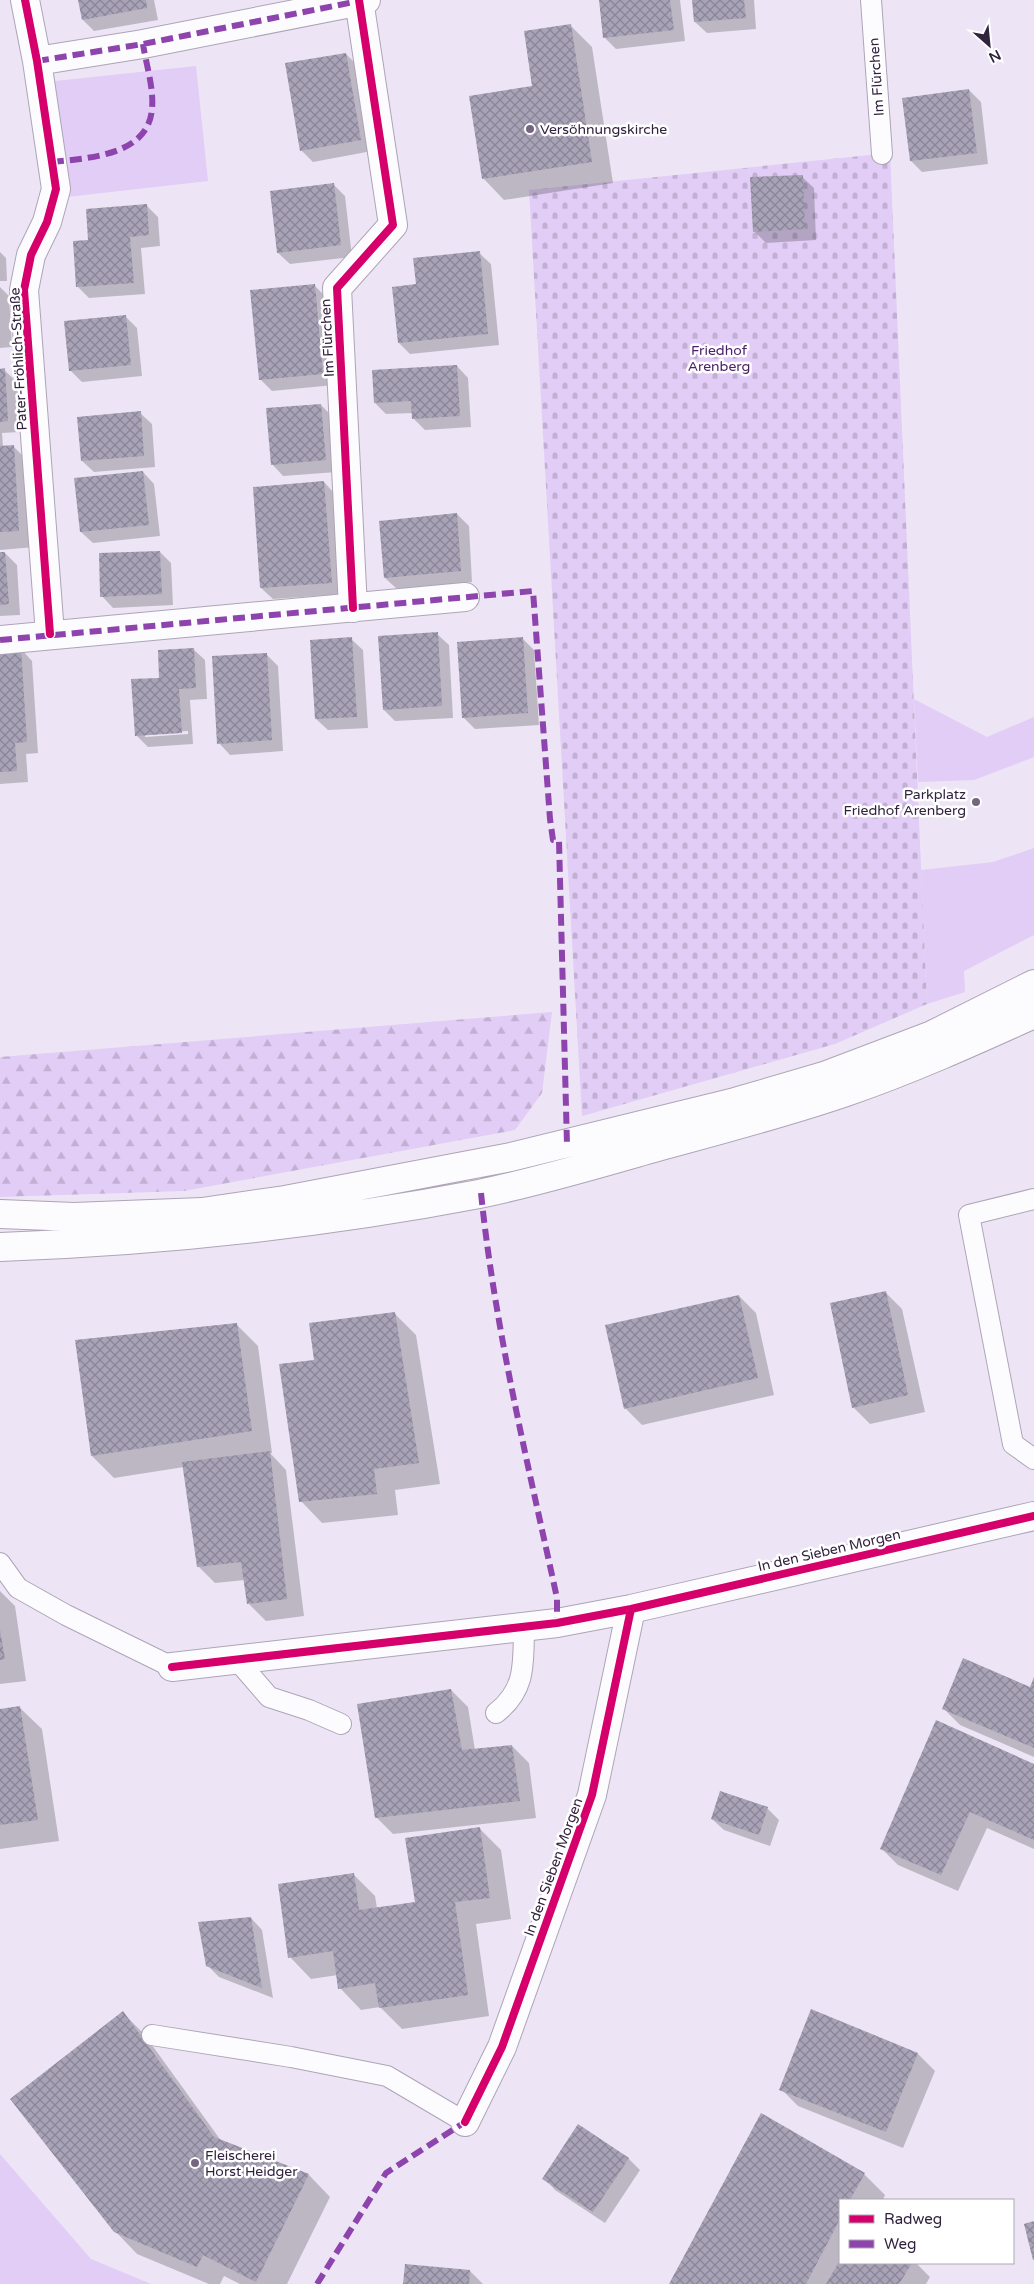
<svg xmlns="http://www.w3.org/2000/svg" width="1034" height="2284" font-family="'Varela Round',sans-serif">
<style>
.green{fill:#e2cdf6}
.forest{fill:url(#forest-firs)}
.cemetery{fill:url(#cemetery-stones)}
.shadow{fill:#0003;fill-rule:evenodd}
.building{fill:url(#building-cross-hatch)}
.lines{fill:none;stroke-linecap:round;stroke-linejoin:round}
.service-casing{stroke:#aea4b7;stroke-width:22}
.minor-casing{stroke:#aea4b7;stroke-width:30}
.secondary-casing{stroke:#aea4b7;stroke-width:30}
.service{stroke:#fcfbfe;stroke-width:20}
.minor{stroke:#fcfbfe;stroke-width:28}
.secondary{stroke:#fcfbfe;stroke-width:28}
.quiet{stroke:#8e44ad;stroke-width:6;stroke-dasharray:12 6;stroke-linecap:butt}
.cycleway-casing{stroke:#fff;stroke-width:11}
.cycleway{stroke:#d6006c;stroke-width:8}
.poi-dot{fill:#73667e;stroke:#fff;stroke-width:2}
.labels{text-anchor:middle;stroke-width:5;stroke-linejoin:round;paint-order:stroke}
.street-label{font-size:14px;fill:#31223e;stroke:#fff}
.poi-label{font-size:14px;fill:#31223e;stroke:#fff;text-anchor:start}
.park-label{font-size:14px;fill:#4d206c;stroke:#fff}
</style>
<defs>
<pattern id="forest-firs" width="22" height="20" patternUnits="userSpaceOnUse" patternTransform="scale(1.25)"><rect width="22" height="20" fill="#e2cdf6"/><path d="M5 1l3.5 6h-7zM16 11l3.5 6h-7z" fill="#c2b0d4"/></pattern>
<pattern id="cemetery-stones" width="16" height="16" patternUnits="userSpaceOnUse" patternTransform="scale(1.25)"><rect width="16" height="16" fill="#e2cdf6"/><path d="M2 7V4a2 2 0 0 1 4 0v3zM10 15v-3a2 2 0 0 1 4 0v3z" fill="#c2b0d4"/></pattern>
<pattern id="building-cross-hatch" width="8" height="8" patternUnits="userSpaceOnUse" patternTransform="scale(1.25)"><rect width="8" height="8" fill="#a8a3b7"/><path d="M0 0l8 8M0 8l8-8" fill="none" stroke="#898496"/></pattern>
</defs>
<rect width="100%" height="100%" fill="#ede5f5"/>
<path class="green" d="M196 66 208 181 67 197 55 81Z
M914 699 987 737 1034 717V757L974 780 918 782Z
M1034 848V935L964 971 965 992 927 1004 921 870 993 862Z
M0 2154 91 2259 151 2284H0Z"/>
<path class="forest" d="M552 1012 542 1093 515 1130 184 1191 0 1197V1057Z"/>
<path class="cemetery" d="M890 153 927 1004 835 1044 582 1116 529 190Z"/>
<path class="shadow" d="M79 0H154L158 20 94 31 83 20Z
M600 0H680L685 41 616 49 604 37Z
M693 0H754L756 29 707 33 695 22Z
M570 25 592 47 613 183 504 200 483 178Z
M346 54 357 65 372 151 313 162 301 150Z
M969 90 981 102 988 164 922 172 911 161 903 99Z
M802 177 814 188 816 240 766 243 754 231Z
M333 184 345 196 352 257 290 264 278 253 271 192Z
M146 205 158 217 160 246 141 248 145 294 89 298 78 287 90 241Z
M0 252 6 258 7 281H0Z
M479 253 491 264 499 345 410 354 399 343 417 285Z
M314 285 326 297 334 385 272 391 260 379Z
M0 287 9 296 12 347 0 348Z
M125 316 137 328 142 376 82 382 70 370Z
M457 366 468 378 471 427 425 430 413 418V413L386 414 375 403Z
M0 370H4L16 381 19 432 2 433 3 447 13 446 30 463 35 547 0 550Z
M321 405 333 417 337 472 283 476 272 464Z
M140 413 152 424 155 467 94 472 82 461Z
M143 472 154 484 160 536 93 543 81 532Z
M324 482 335 494 343 594 273 599 261 588Z
M457 514 469 526 472 582 397 589 385 578Z
M160 552 171 563 173 605 113 608 102 596Z
M0 553H5L17 565 20 615 0 616Z
M437 634 449 645 453 718 395 721 384 710Z
M351 639 363 650 368 728 328 730 316 719Z
M523 639 534 650 539 725 475 729 463 717Z
M21 649 32 661 38 753 26 754 28 782 0 784V651Z
M193 649 205 660 207 699 190 700 193 744 148 747 136 735 161 679ZM188 731V734L145 737V734Z
M266 654 278 666 283 751 230 755 219 743Z
M885 1292 902 1309 925 1412 870 1424 853 1407Z
M739 1296 756 1313 774 1395 642 1425 625 1408Z
M394 1313 416 1335 440 1484 395 1490 398 1515 322 1523 301 1501 315 1361Z
M236 1324 258 1346 272 1453H270L286 1470 304 1616 266 1621 249 1604 245 1580 215 1583 198 1566 184 1467 114 1478 92 1456 76 1341Z
M0 1591 15 1606 26 1681 0 1684Z
M1034 1680V1757L960 1725 943 1708 1030 1689Z
M451 1690 468 1707 475 1750 512 1746 529 1763 536 1818 393 1834 376 1817Z
M20 1708 42 1729 59 1841 0 1849V1710Z
M1034 1766V1849L987 1828 958 1891 898 1865 881 1848Z
M767 1808 779 1820 770 1846 724 1830 712 1819Z
M479 1828 501 1850 511 1919 476 1924 489 2016 402 2029 380 2007 361 2010 340 1988 338 1975 311 1979 290 1957 353 1874 375 1896 377 1908 416 1903Z
M251 1918 262 1930 273 1998 219 1977 207 1965Z
M123 2013 144 2034 222 2142 309 2175 330 2197 287 2284H240L224 2276 220 2284H209L137 2254 115 2231Z
M918 2054 935 2071 903 2148 798 2106 781 2089Z
M579 2126 629 2159 640 2170 605 2223 555 2190 544 2178Z
M864 2174 885 2195 883 2200H840V2263H916L930 2277 926 2284H671Z
M470 2271 483 2284H404Z"/>
<path class="building" d="M78 0H146L147 8 82 20Z
M599 0H670L674 30 603 38Z
M692 0H744L746 18 694 22Z
M571 24 592 162 482 179 469 96 532 86 524 31Z
M346 53 361 140 300 151 285 63Z
M969 89 977 153 910 161 902 98Z
M803 175 805 229 753 232 750 177Z
M334 183 341 245 277 253 270 191Z
M147 204 149 235 130 237 134 283 76 287 73 241 88 240 86 209Z
M480 251 488 334 398 343 392 287 416 284 413 258Z
M315 284 323 374 259 380 250 290Z
M126 315 131 365 69 371 64 321Z
M457 365 460 416 412 419 411 401 374 403 372 370Z
M5 368 8 421 0 422V369Z
M321 404 326 460 271 465 266 408Z
M141 411 144 456 81 461 77 417Z
M14 445 19 531 0 532V446Z
M143 471 149 525 80 532 74 478Z
M324 481 332 583 260 588 253 487Z
M457 513 461 571 384 578 379 521Z
M160 551 162 594 100 597 99 553Z
M0 552H5L9 604 0 605Z
M438 632 442 706 383 710 378 636Z
M352 637 357 717 315 719 310 640Z
M523 637 528 713 462 718 457 642Z
M21 648 27 742 15 743 17 771 0 772V649Z
M194 648 196 688 179 689 182 733 135 736 131 679 159 678 158 650Z
M267 653 272 740 217 744 212 656Z
M886 1291 908 1395 852 1408 830 1303Z
M739 1295 758 1378 624 1409 605 1325Z
M395 1312 419 1463 374 1469 377 1494 299 1502 279 1364 314 1360 309 1323Z
M237 1323 252 1431 91 1456 75 1340Z
M270 1451 287 1599 247 1604 241 1562 197 1567 182 1462Z
M0 1630 5 1659 0 1660Z
M963 1658 1030 1687 1034 1677V1748L942 1709Z
M451 1689 462 1750 512 1745 520 1801 375 1818 357 1704Z
M20 1706 38 1820 0 1825V1709Z
M936 1720 1034 1764V1840L970 1812 941 1875 880 1849Z
M720 1791 768 1807 759 1835 711 1819Z
M480 1827 490 1898 455 1902 468 1995 379 2008 375 1983 338 1989 333 1951 288 1958 278 1884 354 1873 359 1910 415 1902 405 1838Z
M251 1917 262 1988 206 1966 198 1922Z
M811 2009 918 2053 886 2132 779 2090Z
M123 2011 214 2137 309 2174 256 2282 203 2255 197 2267 114 2232 10 2099Z
M761 2113 865 2173 850 2200H840V2219L806 2284H669Z
M578 2124 629 2158 593 2212 542 2179Z
M1034 2221V2260H1033L1024 2224Z
M840 2260V2263H912L899 2284H826Z
M405 2264 470 2270 469 2284H403Z"/>
<g class="lines">
<defs>
<path id="service" d="M871 0 882 154
M1034 1199 969 1215 1013 1444 1034 1459
M0 1563 18 1588 66 1615 172 1667
M237 1660 269 1697 309 1710 341 1724
M496 1713C527 1689 523 1662 524 1626
M152 2035 291 2057 387 2076 465 2122"/>
<path id="minor" d="M25 0 37 61 56 189 47 222 31 255 24 290 50 634
M37 61 143 44 366 0
M353 608 337 288 393 225 359 0
M0 640 465 597
M172 1667 557 1623 631 1609 1034 1516
M465 2122 502 2047 592 1795 631 1609"/>
<path id="secondary" d="M0 1214 74 1217 202 1212 285 1200 511 1157 735 1102 824 1076 932 1035 1034 984
M0 1247C160 1241 322 1224 479 1194 537 1182 594 1165 650 1149 716 1131 782 1114 846 1092 910 1070 972 1042 1034 1014"/>
</defs>
<use href="#service" class="service-casing"/>
<use href="#minor" class="minor-casing"/>
<use href="#secondary" class="secondary-casing"/>
<use href="#service" class="service"/>
<use href="#minor" class="minor"/>
<use href="#secondary" class="secondary"/>
<path class="quiet" d="M37 61 143 44 359 1
M52 162C88 158 148 156 152 109 154 88 146 64 143 44
M0 640 533 591 550 819 553 840 559 841 567 1145
M481 1193C495 1330 528 1464 557 1598V1623
M317 2284 386 2173 465 2122"/>
<defs>
<path id="cycleway" d="M25 0 37 61 56 189 47 222 31 255 24 290 50 634
M353 608 337 288 393 225 359 0
M172 1667 557 1623 631 1609 1034 1516
M465 2122 502 2047 592 1795 631 1609"/>
</defs>
<use href="#cycleway" class="cycleway-casing"/>
<use href="#cycleway" class="cycleway"/>
</g>
<g class="poi-dot">
<circle cx="530" cy="129" r="5"/>
<circle cx="976" cy="802" r="5"/>
<circle cx="195" cy="2163" r="5"/>
</g>
<g class="labels">
<g class="street-label">
<text transform="translate(876 77) rotate(-94)" y="5">Im Flürchen</text>
<text transform="translate(327 338) rotate(-93)" y="5">Im Flürchen</text>
<text transform="translate(18 359) rotate(-93)" y="5">Pater-Fröhlich-Straße</text>
<text transform="translate(829 1550) rotate(-13)" y="5">In den Sieben Morgen</text>
<text transform="translate(553 1867) rotate(-70)" y="5">In den Sieben Morgen</text>
</g>
<g class="poi-label">
<text x="540" y="134">Versöhnungskirche</text>
<text x="966" y="799" text-anchor="end">Parkplatz<tspan x="966" dy="16">Friedhof Arenberg</tspan></text>
<text x="205" y="2160">Fleischerei<tspan x="205" dy="16">Horst Heidger</tspan></text>
</g>
<g class="park-label">
<text x="719" y="355">Friedhof<tspan x="719" dy="16">Arenberg</tspan></text>
</g>
</g>
<rect x="839" y="2199" width="175" height="65" fill="#ffffff" stroke="#ada7b2"/>
<rect x="849" y="2215" width="25" height="8" fill="#d6006c" stroke="#ada7b2"/>
<text x="884" y="2224" font-size="15" fill="#31223e">Radweg</text>
<rect x="849" y="2240" width="25" height="8" fill="#8e44ad" stroke="#ada7b2"/>
<text x="884" y="2249" font-size="15" fill="#31223e">Weg</text>
<g transform="translate(989 45) rotate(153)" stroke="#ffffff" stroke-width="4" paint-order="stroke">
<path d="M0-4L9 19L0 12L-9 19Z" fill="#31223e"/>
<text y="-8" font-size="14" font-weight="bold" text-anchor="middle" fill="#31223e">N</text>
</g>
</svg>
